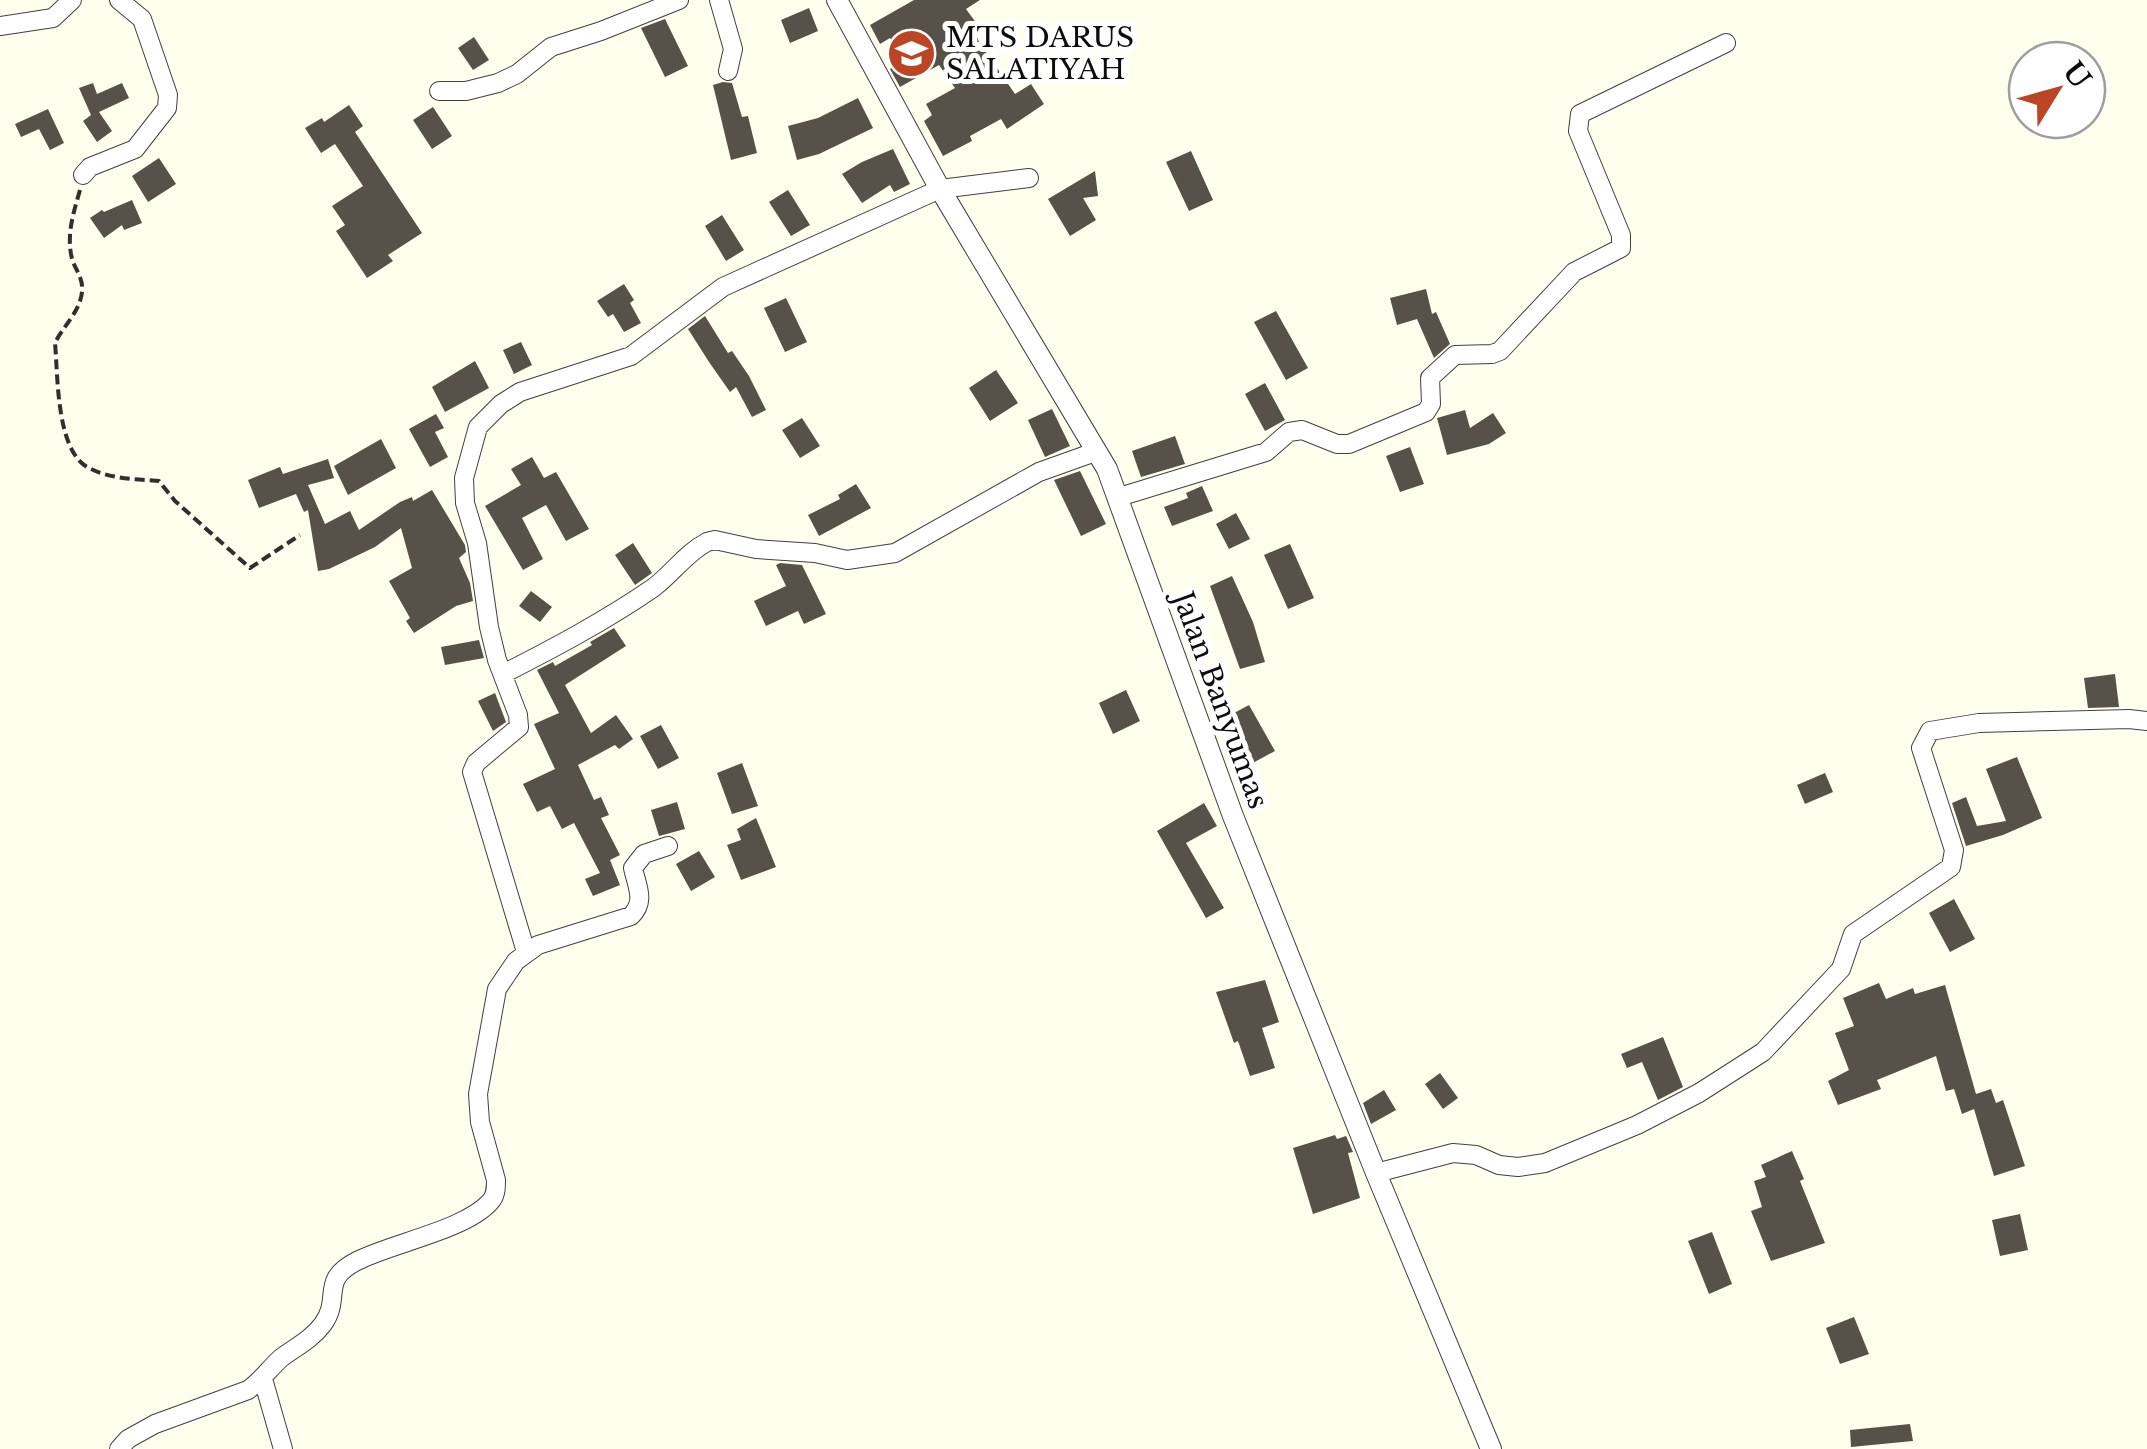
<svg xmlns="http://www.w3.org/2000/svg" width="2147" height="1449" font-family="'Libre Baskerville',serif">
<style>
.building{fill:#565149}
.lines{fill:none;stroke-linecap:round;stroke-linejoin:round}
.minor-casing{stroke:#404040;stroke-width:20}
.tertiary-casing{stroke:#404040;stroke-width:22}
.path{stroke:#2f2f2f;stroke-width:4;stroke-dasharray:10 5;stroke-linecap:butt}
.minor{stroke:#fff;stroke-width:18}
.tertiary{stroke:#fff;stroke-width:20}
.labels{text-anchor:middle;stroke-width:10;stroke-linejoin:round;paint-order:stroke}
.poi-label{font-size:28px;fill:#0d0d0d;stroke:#fff;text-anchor:start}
.street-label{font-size:28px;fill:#0d0d0d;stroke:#fff}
</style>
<rect width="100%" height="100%" fill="#feffed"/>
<path class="building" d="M914 0H980L966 9 977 24 973 27 979 42 1015 94 1031 84 1044 104 1007 129 1001 119 970 136 972 141 943 156 924 121 932 115 926 104 955 88 939 65 900 87 890 69 903 61 890 38 880 44 870 25Z
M809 8 818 31 790 43 781 20Z
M665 19 688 66 665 77 641 28Z
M474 37 489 60 473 70 458 48Z
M723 82 732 83 742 117 748 116 757 153 731 160 713 85Z
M93 83 97 94 122 83 129 98 99 112 112 131 97 142 83 121 91 115 79 88Z
M858 98 873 128 819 154 797 160 788 126 818 118Z
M349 105 363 126 355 132 422 233 388 255 393 261 367 278 336 231 345 225 332 206 363 186 335 144 321 153 305 128 322 118 324 122Z
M433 107 452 136 432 149 413 120Z
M48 109 64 143 50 150 39 129 21 137 15 124Z
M893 149 910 184 894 192 890 185 862 203 842 174 862 162Z
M1191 151 1213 200 1189 211 1166 162Z
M159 158 176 184 148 202 132 176Z
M1095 171 1098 196 1083 198 1096 220 1070 236 1048 199Z
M788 190 810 225 791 236 769 202Z
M132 200 142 223 124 230 122 225 104 238 90 218 102 210 104 212Z
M722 215 744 250 726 261 705 226Z
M624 284 634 300 630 303 641 323 624 332 613 314 608 317 597 301Z
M1426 289 1432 314 1436 312 1450 344 1434 358 1417 319 1397 325 1390 298Z
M786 298 807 342 785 352 764 308Z
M1276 311 1308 368 1286 380 1254 322Z
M705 316 728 353 732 351 749 376 766 410 752 417 736 387 730 392 709 362 688 329Z
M521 342 532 365 514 374 503 350Z
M475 361 489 388 445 412 432 387Z
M996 370 1018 403 990 421 969 388Z
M1265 383 1285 420 1265 431 1245 394Z
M1052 409 1070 446 1045 457 1028 420Z
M1465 410 1470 428 1493 413 1506 433 1489 444 1447 455 1437 418Z
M436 414 444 428 435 432 448 457 430 467 409 429Z
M802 418 820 446 800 458 782 430Z
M1175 436 1185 464 1141 477 1132 451Z
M381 439 396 468 348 495 334 466Z
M1410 447 1424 484 1400 492 1386 456Z
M532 457 544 478 556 472 589 529 566 541 546 505 522 518 543 559 523 570 485 506 521 485 511 469Z
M328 459 334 478 308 485 325 524 350 511 359 530 400 502 412 497 413 501 432 490 465 545 466 552 459 558 470 583 473 601 456 606 414 633 406 621 410 618 389 581 412 568 401 528 375 547 329 569 318 571 308 510 304 512 296 494 259 508 248 480 280 467 283 474Z
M1080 471 1106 524 1081 536 1054 480Z
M856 484 871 508 819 536 808 515 840 499 838 495Z
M1202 486 1213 511 1172 526 1164 507 1188 498 1186 493Z
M1236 513 1250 539 1229 549 1216 524Z
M633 543 652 573 635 585 615 555Z
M1290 544 1314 598 1288 609 1264 555Z
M780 563 802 565 826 614 804 624 798 611 766 626 754 601 786 586 776 565Z
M1232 576 1253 622 1265 662 1240 669 1210 586Z
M531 591 552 607 540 622 519 606Z
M614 628 626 646 565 685 591 733 616 715 633 739 619 749 615 745 578 765 594 800 601 797 609 815 601 818 620 855 610 860 620 885 593 896 585 879 600 873 574 823 562 829 550 806 537 812 523 784 555 769 534 724 559 713 537 670 553 662 555 666 592 645 590 642Z
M479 640 484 658 445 665 441 647Z
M2115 674 2119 707 2088 708 2084 678Z
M1126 690 1140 721 1113 734 1099 703Z
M495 693 506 722 493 731 478 701Z
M1249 705 1275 751 1249 765 1223 719Z
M661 725 679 758 658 769 640 736Z
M2017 757 2042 818 2003 835 1966 846 1952 803 1966 797 1977 826 2006 821 1986 769Z
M742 763 758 806 732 814 717 773Z
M1825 773 1833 792 1805 804 1797 785Z
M677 802 685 829 659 836 651 810Z
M1204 803 1217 826 1186 843 1224 908 1206 918 1157 831Z
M756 818 776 867 741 880 727 845 741 840 737 829Z
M699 851 715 877 691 891 676 864Z
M1954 899 1975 939 1950 952 1929 913Z
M1265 980 1279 1022 1262 1028 1275 1068 1250 1076 1238 1041 1234 1043 1216 992Z
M1879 983 1886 999 1913 988 1915 994 1945 985 1976 1094 1991 1089 1996 1103 2003 1100 2025 1166 1994 1176 1974 1109 1962 1114 1954 1089 1946 1091 1936 1056 1877 1080 1881 1089 1838 1105 1828 1081 1849 1070 1835 1033 1854 1026 1843 998Z
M1663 1037 1683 1087 1658 1100 1642 1062 1627 1068 1621 1054Z
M1440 1073 1458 1098 1443 1109 1425 1084Z
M1384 1090 1396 1110 1371 1124 1363 1103Z
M1335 1135 1337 1139 1346 1136 1353 1152 1348 1153 1360 1198 1313 1214 1293 1148Z
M1792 1151 1804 1179 1800 1181 1825 1243 1771 1261 1751 1211 1762 1207 1754 1181 1766 1177 1761 1165Z
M2020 1214 2028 1250 2000 1256 1992 1220Z
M1712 1232 1732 1284 1709 1294 1688 1241Z
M1854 1317 1869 1354 1840 1364 1826 1328Z
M1910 1424 1913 1441 1851 1447 1850 1430Z"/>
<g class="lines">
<defs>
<path id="minor" d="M719 0 733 49 728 71
M0 26 53 18 72 0
M439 91H466L498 83 517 74 551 47 601 31 679 0
M83 175 90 167 135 149 167 108 168 95 142 19 119 0
M1119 497 1266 452 1289 432 1302 430 1337 444H1349L1426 412 1431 404 1430 378 1455 355 1492 354 1500 351 1574 272 1621 248V235L1578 131 1580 114 1726 43
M503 674C554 648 605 621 653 588 672 574 686 553 707 542L715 540 756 549 815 553 847 560 895 553 1039 472 1095 452
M526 952 472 772 476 763 519 727 518 715 497 660 489 627 477 543 465 503 464 478 478 427 501 404 520 392 631 356 723 287 940 189 1029 178
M1376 1173 1453 1153 1476 1155 1499 1165 1518 1167 1545 1163 1637 1125 1699 1093 1763 1052 1841 969 1853 934 1951 867 1954 850 1921 748 1930 731 1979 723 2129 719 2147 721
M263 1379 283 1449
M119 1449 128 1439 155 1424 248 1390C261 1381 269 1369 281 1358 296 1347 312 1339 323 1324 342 1298 319 1280 357 1261 392 1243 465 1230 490 1202 496 1196 496 1188 496 1180L480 1122 478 1094 497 989 516 961 538 945 631 916C646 901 637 887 633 868L644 854 668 846"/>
<path id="tertiary" d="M837 0 940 189 1107 469 1233 816 1376 1173 1491 1449"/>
</defs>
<use href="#minor" class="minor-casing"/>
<use href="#tertiary" class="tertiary-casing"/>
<path class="path" d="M80 190C74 211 67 232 71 254 73 268 84 277 82 292 80 312 63 326 55 343 58 376 56 452 89 468 110 479 135 479 159 481L175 501 250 568 300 535"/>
<use href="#minor" class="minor"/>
<use href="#tertiary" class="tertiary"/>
</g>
<defs>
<symbol id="school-disc" viewBox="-11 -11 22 22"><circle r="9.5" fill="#bc4525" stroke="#fff"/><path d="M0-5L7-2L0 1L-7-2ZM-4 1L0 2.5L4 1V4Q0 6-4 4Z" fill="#fff"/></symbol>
</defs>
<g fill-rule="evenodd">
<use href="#school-disc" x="884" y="26" width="55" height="55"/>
</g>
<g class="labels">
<g class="poi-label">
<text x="946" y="47">MTS DARUS<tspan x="946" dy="32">SALATIYAH</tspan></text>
</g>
<g class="street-label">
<text transform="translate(1221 700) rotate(70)" y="10">Jalan Banyumas</text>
</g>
</g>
<g transform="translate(2057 90) rotate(53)"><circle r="48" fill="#ffffff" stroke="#9e9e9e" stroke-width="2.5"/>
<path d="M0-8L18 38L0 25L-18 38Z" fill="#bc4525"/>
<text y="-15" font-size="28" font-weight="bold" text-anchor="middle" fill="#0d0d0d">U</text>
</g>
</svg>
